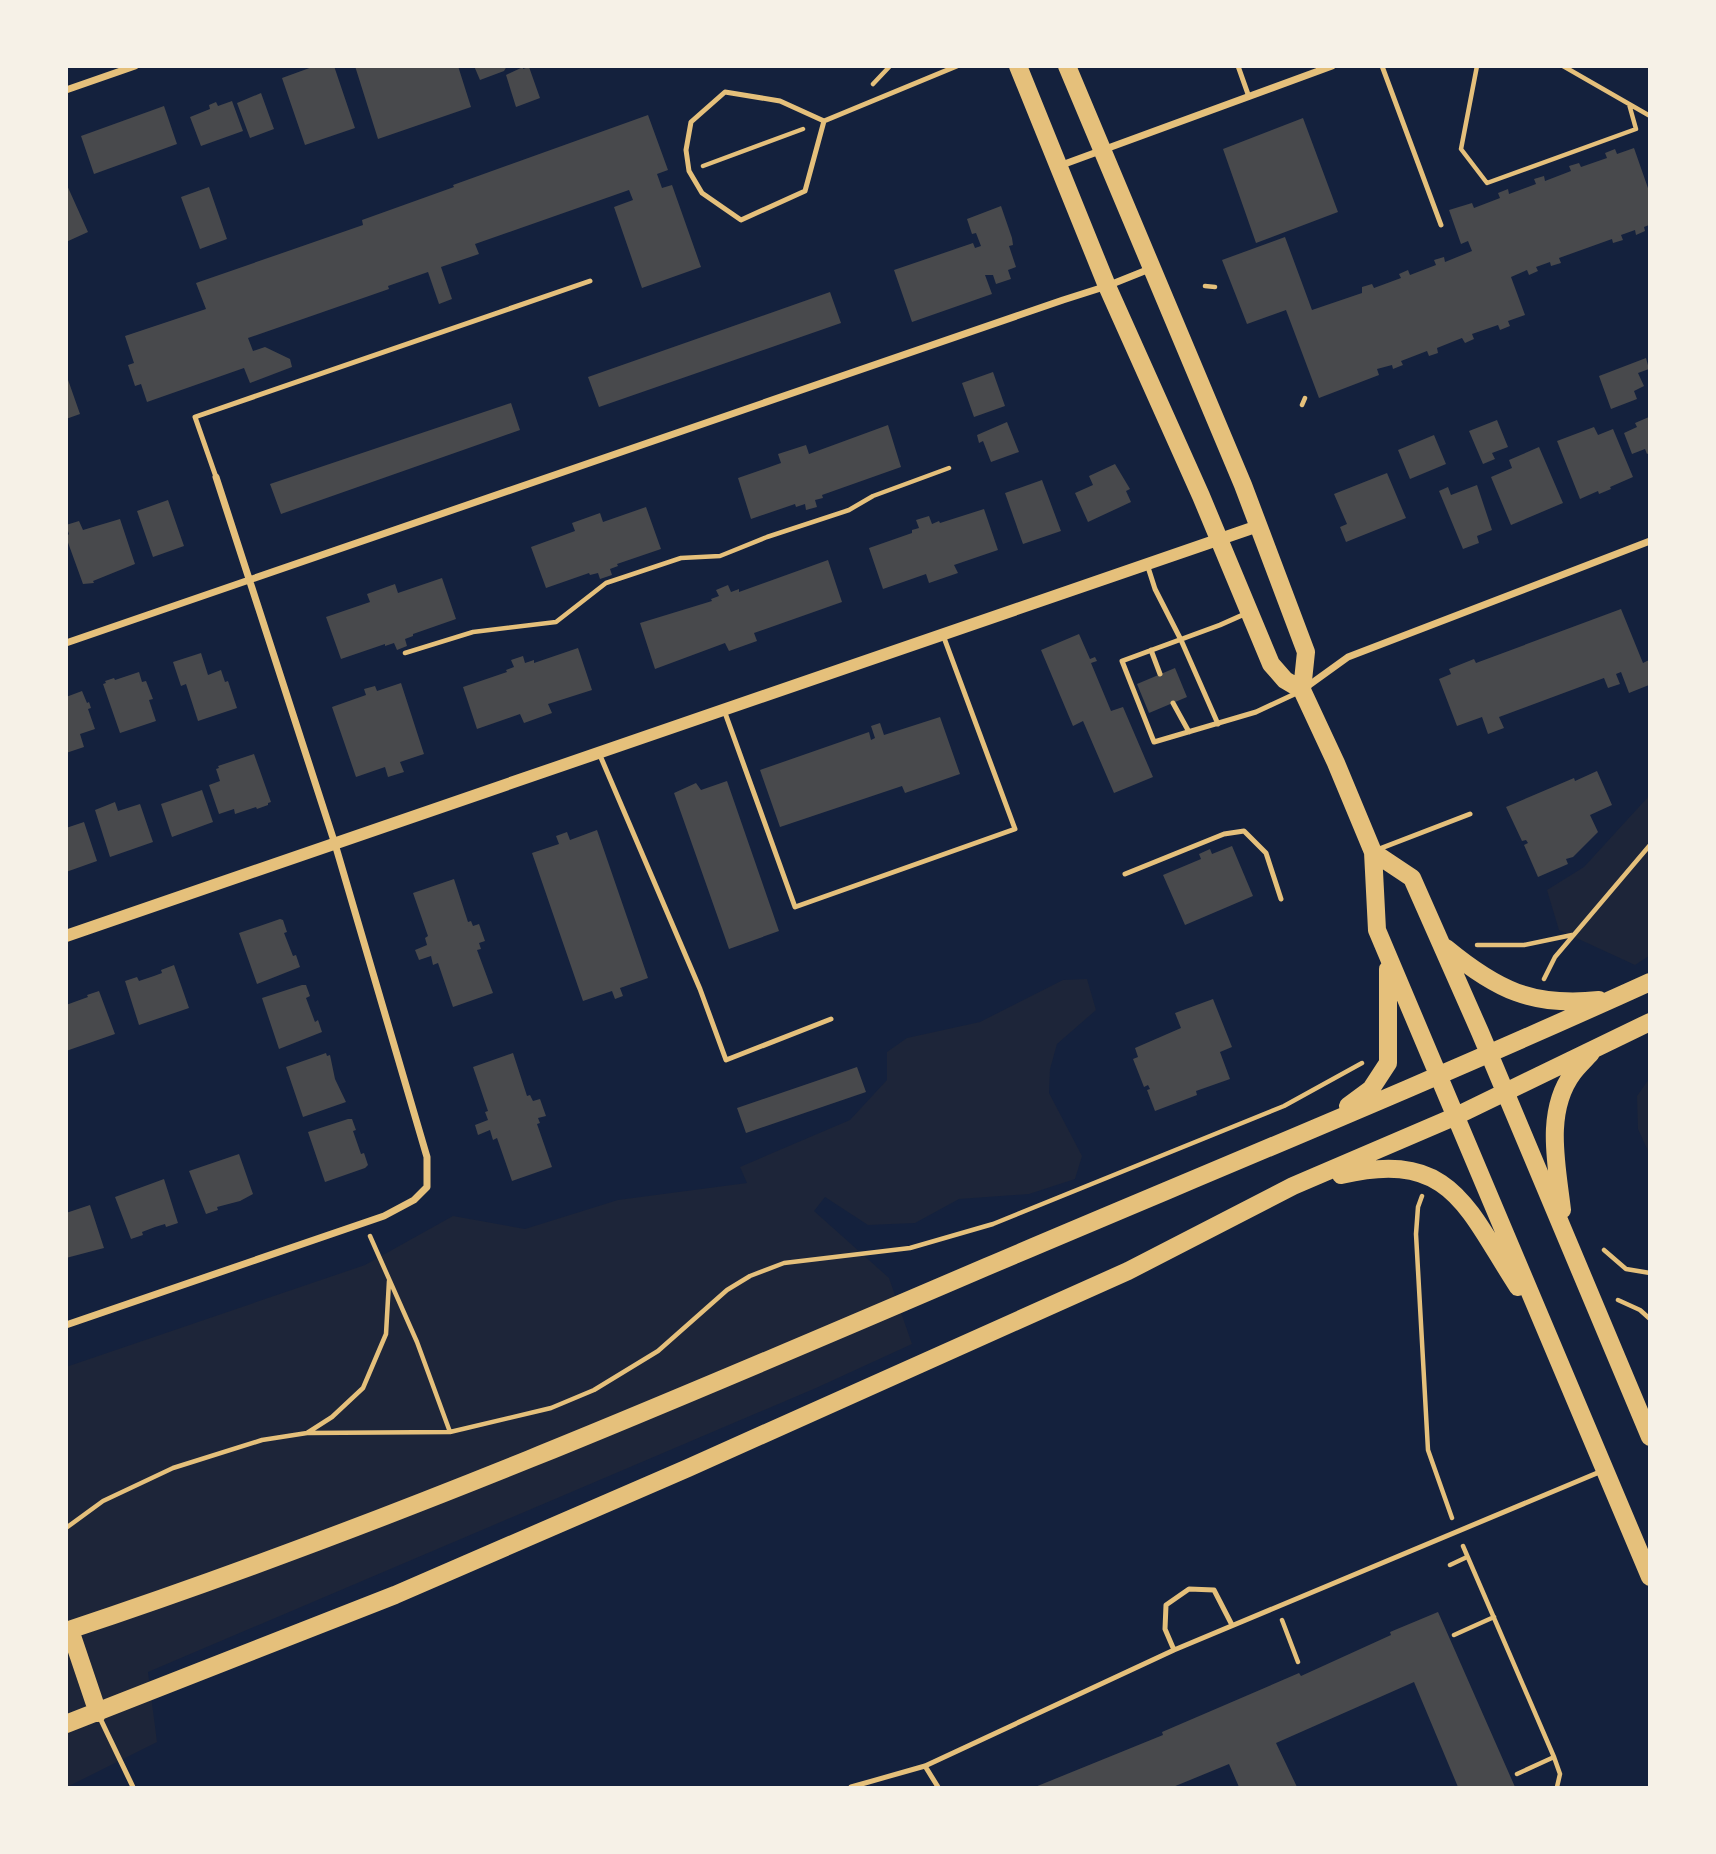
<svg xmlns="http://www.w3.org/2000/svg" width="1716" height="1854" font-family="'Asap Condensed',sans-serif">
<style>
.green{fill:#1d2539}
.building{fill:#48494c}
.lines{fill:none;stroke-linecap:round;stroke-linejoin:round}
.path{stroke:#e5c07b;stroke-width:4.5}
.service{stroke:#e5c07b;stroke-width:5}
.minor{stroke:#e5c07b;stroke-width:7}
.tertiary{stroke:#e5c07b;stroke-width:12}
.primary{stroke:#e5c07b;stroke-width:18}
</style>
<rect width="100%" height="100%" fill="#14213d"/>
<path class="green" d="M1649 796V956L1635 965 1559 930 1547 890 1584 867Z
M1087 979 1096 1010 1057 1044 1050 1069 1049 1093 1082 1156 1075 1179 1029 1194 959 1199 915 1223 868 1225 825 1197 814 1211 889 1278 912 1344 816 1388 148 1672 157 1742 67 1787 66 1367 365 1265 453 1216 525 1229 618 1200 747 1183 740 1167 850 1120 887 1080V1052L907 1038 980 1022 1063 980Z
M1649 1079V1153L1638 1129 1637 1096Z"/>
<path class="building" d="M315 66H334L355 128 305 145 282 78Z
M355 66H458L471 107 378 139Z
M474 66H507L504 71 480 80Z
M523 67V69L529 67 540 98 516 107 506 75Z
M261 93 274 129 250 138 237 103Z
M232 101 243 131 201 146 190 117 210 109 209 105 216 102 218 106Z
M164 106 177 144 94 174 81 136Z
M648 115 668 170 657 174 662 188 672 185 701 267 642 288 614 207 633 200 629 190 475 244 479 254 441 267 452 299 439 304 428 272 388 286 389 289 248 338 253 351 265 347 290 359 292 367 250 383 244 368 147 402 141 384 135 386 128 365 134 363 125 336 206 309 196 283 363 225 362 220 454 187 453 185Z
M1303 118 1338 212 1256 243 1223 149Z
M1634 148 1649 191V225L1644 227 1645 231 1636 235 1635 230 1621 235 1623 240 1613 243 1612 239 1559 258 1561 263 1551 266 1550 262 1536 267 1538 271 1529 275 1527 270 1511 277 1525 315 1508 321 1510 326 1500 330 1498 325 1472 334 1474 339 1465 343 1462 338 1437 348 1438 353 1429 356 1427 351 1401 361 1403 365 1393 369 1392 365 1377 369 1379 375 1319 398 1286 310 1247 324 1222 260 1285 237 1312 310 1362 293V287L1372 284 1374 288 1401 278 1399 274 1408 270 1410 275 1436 265 1434 260 1444 257 1445 262 1472 251 1468 241 1461 244 1449 210 1472 203 1474 208 1500 198 1498 193 1508 189 1509 194 1536 184 1534 179 1544 176 1545 181 1571 171 1569 166 1579 163 1581 167 1607 158 1605 153 1615 149 1617 154Z
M66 183 88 232 66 242Z
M209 187 227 239 200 249 181 197Z
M1001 206 1012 238 1013 245 1009 246 1016 267 1008 270 1011 279 996 284 993 275H985L992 294 912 322 894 270 973 243 975 248 981 246 976 233 972 234 967 219Z
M830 292 841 323 599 407 588 377Z
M1646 358 1649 369 1638 373 1644 386 1634 391 1637 399 1611 409 1599 376Z
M993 372 1005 406 974 417 962 383Z
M66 374 80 414 66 419Z
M511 403 520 430 281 514 270 484Z
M1649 417V453L1647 454 1645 449 1632 454 1624 433 1637 427 1635 423Z
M1497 420 1508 447 1492 453 1495 459 1483 464 1469 431Z
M1007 422 1019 452 991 462 983 441 979 443 977 435Z
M888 425 901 467 822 495 823 498 815 500 817 507 806 510 805 504 796 507 795 504 751 519 738 478 781 463 778 454 806 445 809 454Z
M1594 427 1598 435 1613 429 1633 477 1610 487 1611 489 1599 494 1598 491 1580 499 1557 441Z
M1434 435 1446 464 1410 479 1398 450Z
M1539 447 1563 503 1511 525 1491 477 1512 468 1509 460Z
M1115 464 1130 489 1126 491 1131 502 1088 522 1075 493 1093 485 1089 476Z
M1387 473 1406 518 1346 542 1340 527 1347 524 1334 494Z
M1042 480 1061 531 1023 544 1005 493Z
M1477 485 1492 530 1477 536 1479 543 1463 549 1439 491 1448 487 1451 495Z
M168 500 184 546 153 557 137 511Z
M646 507 661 549 617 564 618 566 610 569 612 575 600 579 598 573 590 575 589 573 546 588 531 547 575 531 572 523 600 513 603 522Z
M984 509 998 550 954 565 958 573 929 583 926 574 883 589 869 548 912 533V530L919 528 916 520 929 516 932 524 939 521 940 523Z
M120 519 135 564 93 581 94 583 83 584 66 537 69 534 66 525 79 521 83 530Z
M828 560 842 602 754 633 757 641 729 651 725 643 655 669 640 623 712 601 711 599 719 596 716 590 728 585 731 592 739 589V592Z
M442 578 456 619 413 634V636L405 639 407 646 397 650 394 643 385 646V644L341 659 326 617 370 602 367 594 395 584 398 593Z
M1621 609 1643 663 1649 660V685L1629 693 1621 672 1616 674 1620 684 1608 688 1604 678 1499 717 1504 728 1488 734 1482 717 1457 726 1439 679 1451 674 1449 669 1474 659 1476 663Z
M1079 634 1090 659 1095 657 1097 661 1091 663 1111 711 1123 707 1153 777 1114 793 1083 721 1073 726 1041 650Z
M578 648 592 690 548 704 552 713 524 723 520 714 477 729 463 687 507 672 506 670 514 667 511 660 523 656 525 663 534 660V663Z
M201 653 208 675 221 670 225 682 228 681 237 708 198 721 186 684 181 686 173 662Z
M1175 668 1187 697 1149 713 1137 684Z
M139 672 142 682 146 681 153 699 149 700 156 721 120 733 103 684 106 683 105 681 114 678 115 680Z
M401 683 424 754 400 762 404 772 388 777 385 767 356 777 332 707 366 695 364 689 375 686 377 691Z
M82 691 87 703 89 702 91 708 88 709 95 729 80 734 84 747 66 753V697Z
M940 717 960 774 905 793 902 786 780 827 760 770 869 732 871 740 875 738 871 726 880 723 884 735Z
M254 754 271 802 268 803V805L257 809 256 807 235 814 234 809 219 814 209 785 220 781 216 769 219 768 218 766Z
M1597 771 1612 805 1590 815 1598 832 1573 857 1566 859 1568 864 1538 877 1524 845 1528 843 1526 840 1522 841 1506 807 1574 778 1575 781Z
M727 781 779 931 729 949 674 793 696 783 701 790Z
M202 790 213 822 172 837 161 804Z
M115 802 118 811 140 804 153 842 110 857 95 810Z
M84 822 97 861 66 872V828Z
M597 830 648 978 620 988 623 996 615 999 612 991 583 1001 532 853 559 844 556 836 567 832 570 840Z
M1232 846 1253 896 1185 925 1163 875 1201 859 1199 854 1210 849 1212 854Z
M454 879 468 922 471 921 473 926 479 924 485 941 479 943 481 949 477 950 493 993 453 1007 438 963 433 965 431 956 419 960 415 950 427 945 425 938 428 936 413 893Z
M280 919 283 920 287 932 284 933 293 956 296 955 300 967 257 984 239 933Z
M174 965 189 1008 139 1025 125 981 137 977 139 981 154 976 162 973 161 970Z
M302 985H306L310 996 306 998 315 1022 318 1020 322 1032 279 1049 262 998Z
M99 991 115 1034 66 1051V1005L88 997 87 995Z
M1213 999 1232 1047 1220 1052 1230 1079 1196 1091 1197 1095 1155 1111 1147 1090 1150 1089 1148 1085 1144 1087 1133 1059 1138 1057 1135 1048 1181 1028 1175 1013Z
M326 1053 327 1056 330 1055 335 1079 346 1102 303 1117 286 1067Z
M513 1053 527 1096 530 1095 533 1101 540 1099 546 1116 538 1118 540 1123 537 1124 552 1167 512 1181 497 1138 493 1140 490 1130 478 1135 475 1125 488 1120 485 1112 488 1111 473 1067Z
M857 1067 866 1092 746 1133 737 1108Z
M348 1119H352L356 1130 353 1131 361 1154 364 1153 368 1165 365 1168 325 1182 308 1132Z
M239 1154 253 1194 240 1201 217 1207 218 1210 206 1214 189 1171Z
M164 1179 178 1223 166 1227 165 1224 155 1227 142 1232 143 1235 131 1239 115 1197Z
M90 1205 104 1248 66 1258V1213Z
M1438 1612 1515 1787H1458L1414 1682 1276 1743 1297 1787H1239L1229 1764 1173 1787H1035L1163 1735 1162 1732 1299 1673 1301 1676 1391 1635 1390 1632Z"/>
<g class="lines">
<path class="path" d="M1477 66 1461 149 1487 183 1636 129 1629 104
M1563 66 1650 116
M873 84 890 66
M703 166 803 129
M1205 286 1215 287
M1302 405 1305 398
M405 653 473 632 556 622 606 583 681 558 720 556 767 537 849 510 873 496 949 468
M1477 945H1524L1572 935
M1544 979 1555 957 1650 845
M1422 1196 1418 1207 1416 1234 1428 1450 1452 1518
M370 1236 417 1342 450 1432
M1604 1250 1626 1269 1650 1273
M1618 1300 1640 1310 1650 1319
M307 1433 332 1417 363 1388 386 1334 389 1281
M66 1528 103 1501 173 1468 262 1440 307 1433 450 1432 551 1408 594 1390 658 1351 727 1290 750 1276 784 1263 910 1248 993 1224 1284 1106 1362 1063
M1463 1546 1554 1757 1560 1774 1557 1787
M1450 1565 1467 1557
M1282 1620 1298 1662
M1454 1635 1494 1617
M1517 1774 1554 1757"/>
<path class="service" d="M1238 66 1249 97
M1382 66 1441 225
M824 121 805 191 741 220 702 193 689 171 686 150 691 122 725 92 780 101 824 121 957 66
M216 477 195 417 590 281
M1147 564 1155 589 1181 640 1218 724
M1247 613 1220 625 1122 661 1154 742 1256 712 1299 692
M1151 650 1160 674
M1173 703 1189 732
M724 710 795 907 1015 829 943 635
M599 753 700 989 726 1060 831 1019
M1379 849 1470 814
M1125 874 1224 834 1244 831 1266 853 1281 899
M1174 1650 1165 1629 1166 1605 1189 1589 1214 1590 1232 1625
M99 1716 133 1787
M925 1766 938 1787
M851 1787 925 1766 1174 1650 1602 1471"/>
<path class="minor" d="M66 90 135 66
M1059 166 1332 66
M66 643 1063 300 1107 286 1152 268
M1305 688 1348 657 1650 541
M66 1325 384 1216 414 1200 427 1187V1157L335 844 216 477"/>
<path class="tertiary" d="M66 936 1258 526"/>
<path class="primary" d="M1018 66 1107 286 1201 496 1271 664 1285 680 1302 690 1336 763 1373 852 1377 930 1650 1577
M1067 66 1243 485 1306 652 1302 690
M1373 852 1412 878 1480 1032 1650 1437
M1446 948C1497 990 1532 1007 1599 1000
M1348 1106 1371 1089 1388 1063V969
M1341 1175C1451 1149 1466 1207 1518 1287
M1562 1210C1557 1166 1544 1112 1573 1073 1578 1066 1585 1060 1591 1053
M70 1630 98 1713
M66 1631C380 1527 683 1397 986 1267 1207 1173 1430 1082 1650 982
M66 1724 395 1595 688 1468 1128 1271 1293 1186 1454 1117 1650 1022"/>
</g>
<rect width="1716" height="1854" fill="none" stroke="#f6f1e7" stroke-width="136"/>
</svg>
